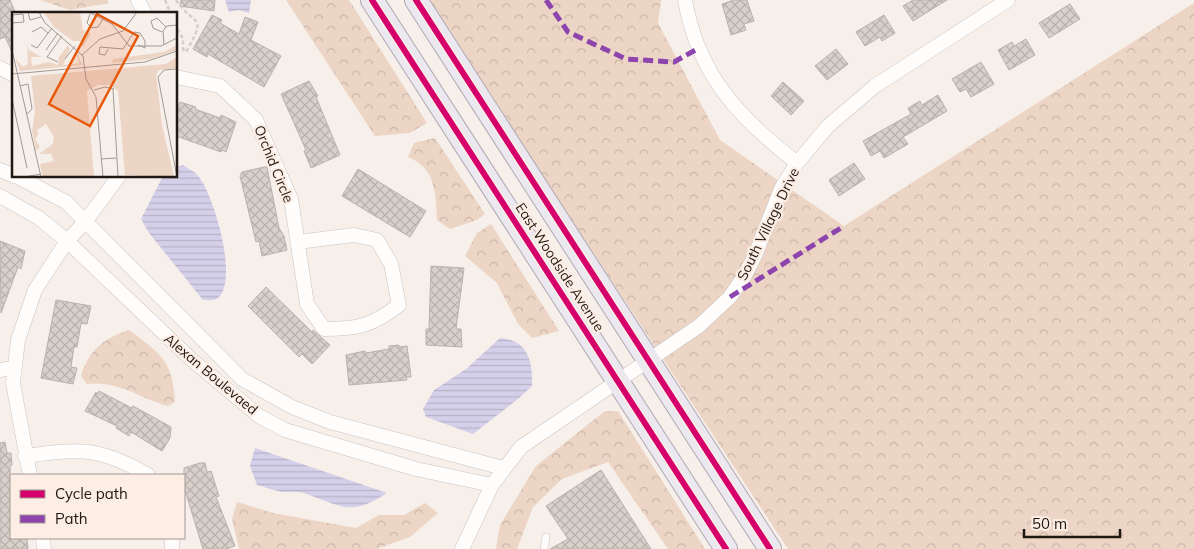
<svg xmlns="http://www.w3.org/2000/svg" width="1194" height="549" font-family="Mulish,sans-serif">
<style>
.forest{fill:url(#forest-crowns)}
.water{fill:url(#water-rules)}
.building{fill:url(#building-cross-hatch);stroke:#b9b1ac}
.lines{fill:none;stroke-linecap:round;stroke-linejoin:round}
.service-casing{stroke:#cbc4bf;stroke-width:8}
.minor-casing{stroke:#cbc4bf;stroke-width:15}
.primary-casing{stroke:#b0a9b4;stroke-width:24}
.path{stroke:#d2cfcd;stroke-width:2.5;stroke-dasharray:4 2.5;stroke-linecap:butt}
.service{stroke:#fefdfc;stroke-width:7}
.minor{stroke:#fefdfc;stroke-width:14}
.primary{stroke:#ece8f0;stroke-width:22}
.quiet{stroke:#8e44ad;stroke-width:5;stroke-dasharray:10 5;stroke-linecap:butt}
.cycleway-casing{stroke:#fceee5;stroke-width:9}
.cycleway{stroke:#d6006c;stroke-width:6}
.labels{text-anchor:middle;stroke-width:4.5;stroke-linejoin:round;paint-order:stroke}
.street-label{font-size:14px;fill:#201812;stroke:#fceee5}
.inset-road{fill:none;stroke:#a19994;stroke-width:1}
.view{fill:#e8590c;fill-opacity:0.15;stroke:#e8590c;stroke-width:2.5}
.inset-edge{fill:none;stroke:#201812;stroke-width:2.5}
</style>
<defs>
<pattern id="forest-crowns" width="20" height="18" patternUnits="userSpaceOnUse" patternTransform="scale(1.25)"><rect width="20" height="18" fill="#ecd5c5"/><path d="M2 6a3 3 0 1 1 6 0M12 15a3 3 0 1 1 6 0" fill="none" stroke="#cab6a8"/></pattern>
<pattern id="water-rules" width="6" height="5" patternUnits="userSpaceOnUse" patternTransform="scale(1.25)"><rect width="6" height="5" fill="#d5d0e9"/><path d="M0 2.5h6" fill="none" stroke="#b7b2c7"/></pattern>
<pattern id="building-cross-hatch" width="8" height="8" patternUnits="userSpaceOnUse" patternTransform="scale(1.25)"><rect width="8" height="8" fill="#d8d0ca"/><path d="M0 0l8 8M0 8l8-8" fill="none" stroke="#b9b2ac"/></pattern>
</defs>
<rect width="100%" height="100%" fill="#f7efea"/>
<path class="forest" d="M40 0H107L109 3 70 10Z
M286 0H349L427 123 410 133 375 136Z
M427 0H661L658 23 720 140 844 226 1194 3V549H788Z
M435 138 485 214 477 220 450 229 437 220C436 194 436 168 408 157L414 143Z
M491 224 559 331 532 338 518 324 497 283 465 256 477 233Z
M129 330C160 353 173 361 175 402L168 406C139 398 118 380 87 384L81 376C89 350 104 338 129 330Z
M605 411H618L705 549H668L608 462 562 479 533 507 517 549H496L500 525 536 466Z
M237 502 273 513 356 528 379 515H404L425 503 438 513 410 537 377 549H239L232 519Z"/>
<path class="water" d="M225 0H251L249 13 239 10 229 12Z
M183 165C188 169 196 172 199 177 214 196 239 280 218 298 214 301 208 300 203 300L149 233 141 219 163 176H176V167Z
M500 338C528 340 533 361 532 386L518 399 473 434 426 417 423 409 434 390 466 369Z
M255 448 387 493C349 518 341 505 303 493 297 491 290 492 283 492 275 491 265 487 257 485L250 466Z"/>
<path class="building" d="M0 0H10L16 14H14V56L5 37 0 39Z
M181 0H215L214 11 180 6Z
M734 0H747L754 21 744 24 746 30 731 35 722 4Z
M913 0H947L913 21 903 6Z
M1070 4 1080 19 1049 38 1039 23Z
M212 15 222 20 220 23 239 34 245 17 258 22 251 40 281 56 264 87 208 54 207 57 193 49Z
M884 15 895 33 882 41 880 37 865 46 856 32Z
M1026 39 1035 55 1009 70 998 50 1012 42 1014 46Z
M836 49 848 64 827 80 815 66Z
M981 62 994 84 971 97 966 89 960 92 952 79Z
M309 81 318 96 316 97 340 155 311 168 304 151 306 150 281 94Z
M783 82 804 101 791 115 771 96Z
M938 95 947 111 903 137 908 144 884 158 880 151 871 156 863 141 911 114 908 108 920 101 922 105Z
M180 102 196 107 195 109 220 118 221 115 236 122 226 152 222 150 221 152 176 136V113Z
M854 163 865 179 839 196 829 180Z
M264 167H267L279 228 284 236 287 250 262 256 259 241 256 242 240 176 242 172Z
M358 169 426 211 410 237 342 196Z
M0 241 25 251 21 269 18 267 1 313Z
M431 266 464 268 456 329H461L462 347 426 345V329H429Z
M266 287 312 332 313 330 330 345 312 364 302 354 299 357 248 306Z
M56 300 91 306 87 324 81 323 77 347H74L71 367 77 368 73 384 41 378Z
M399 345V347L407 346 411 377H406L407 380 349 385 346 355 365 351 366 353 389 349V346Z
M99 391 132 408 133 406 171 427 170 438 162 451 131 432 129 436 116 428 117 426 85 411 96 392 98 394Z
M5 442 7 453H11L12 465 10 466 11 538H27L28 549H0V443Z
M200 463H205L207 472 211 471 219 496 216 497 235 546 226 549H203L184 487V468Z
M601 470 651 549H550L568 539 546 506Z"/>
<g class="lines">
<defs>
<path id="service" d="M544 549 546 537"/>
<path id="minor" d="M138 0 145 14
M685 0C698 75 739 118 797 163
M0 68 14 75
M176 77 220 86 256 120 291 199 307 304 324 329C358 329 372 326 399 305L391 264 377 240 354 235 298 242
M0 170 14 176
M16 176 66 202 242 379 292 407 330 422 503 468
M0 196 39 218 67 241 192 360 259 416 285 430 416 469 492 485
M0 370 14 368
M25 456C80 449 98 446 148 475
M30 475 13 383 18 340 35 290 67 241 85 222 119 176
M43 538 44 549
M172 538V549
M462 549 492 485 521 447 699 326 730 297 745 275 756 253 781 189 797 163 828 126 875 86 1008 0"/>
<path id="primary" d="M372 0 726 549
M416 0 770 549"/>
</defs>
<use href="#service" class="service-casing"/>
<use href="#minor" class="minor-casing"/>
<use href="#primary" class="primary-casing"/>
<path class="path" d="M165 0 171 14
M176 0C195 28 208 13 186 52L183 49V39L176 26"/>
<use href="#service" class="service"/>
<use href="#minor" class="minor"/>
<use href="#primary" class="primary"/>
<path class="quiet" d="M546 0 568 32 626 59 674 62 699 48
M730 297 844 226"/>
<defs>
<path id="cycleway" d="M372 0 726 549
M416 0 770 549"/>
</defs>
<use href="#cycleway" class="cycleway-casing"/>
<use href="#cycleway" class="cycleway"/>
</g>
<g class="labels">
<g class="street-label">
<text transform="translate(274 164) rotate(68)" y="5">Orchid Circle</text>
<text transform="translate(768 224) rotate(-64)" y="5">South Village Drive</text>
<text transform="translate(560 267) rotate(57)" y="5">East Woodside Avenue</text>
<text transform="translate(211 374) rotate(40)" y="5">Alexan Boulevaed</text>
</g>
</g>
<g transform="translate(12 12)">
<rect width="165" height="165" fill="#f7efea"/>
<path d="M68 0 71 18 79 22 70 36 69 29H61L42 15 32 1ZM15 27 16 37 29 45H19L20 54 37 50 46 53 47 45 56 33 58 37 51 53 67 51 63 38 71 53 8 59 3 46 11 55 16 52ZM165 33V38L139 47 100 51 101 47 152 40ZM165 45V56L147 58 144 62 150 113 162 165 113 163 106 79 98 73H86L75 79 82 165H31L28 152 42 149 39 142H27L41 132 42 125 34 112 25 118 26 123 23 127 28 135 24 139 20 119 23 100 19 64 154 52Z" fill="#ecd5c5"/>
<path class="inset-road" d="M16 0 18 8 29 5M27 0 33 11 71 44 74 67 84 85 91 165M77 0 100 12 117 34H149L165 26M78 2 75 11 80 16 86 15 91 7M0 3 11 2 12 10 0 11M20 20 29 15 36 21M150 20 141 16 139 9 145 6 154 15M19 33 25 36 40 16M152 33 151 19 155 14 165 13M96 37 93 43 87 42 88 35 111 37 122 20 128 21 133 29V36L126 33M0 38 29 165M34 38 46 21M70 43 88 27 111 19 125 0M53 47 63 34M46 50 35 45 50 24M0 62 133 50 165 39M8 74 16 72 20 97 15 102M101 77 106 165M82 78 93 75 102 77M0 87 15 156M89 147 104 146M12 165 29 162M165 165 146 65 152 58 165 57"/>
<path class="view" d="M85 2 126 24 78 114 37 92Z"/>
<rect width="165" height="165" class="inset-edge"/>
</g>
<rect x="10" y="474" width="175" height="65" fill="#fceee5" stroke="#a49891"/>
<rect x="20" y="490" width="25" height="8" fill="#d6006c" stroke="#a49891"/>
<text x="55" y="499" font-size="15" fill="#201812">Cycle path</text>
<rect x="20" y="515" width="25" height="8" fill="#8e44ad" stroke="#a49891"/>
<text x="55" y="524" font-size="15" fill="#201812">Path</text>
<path d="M1024 529v8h96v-8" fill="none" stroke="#201812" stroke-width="2.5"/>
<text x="1032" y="529" font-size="15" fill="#201812" stroke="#fceee5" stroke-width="4" paint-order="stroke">50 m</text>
</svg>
